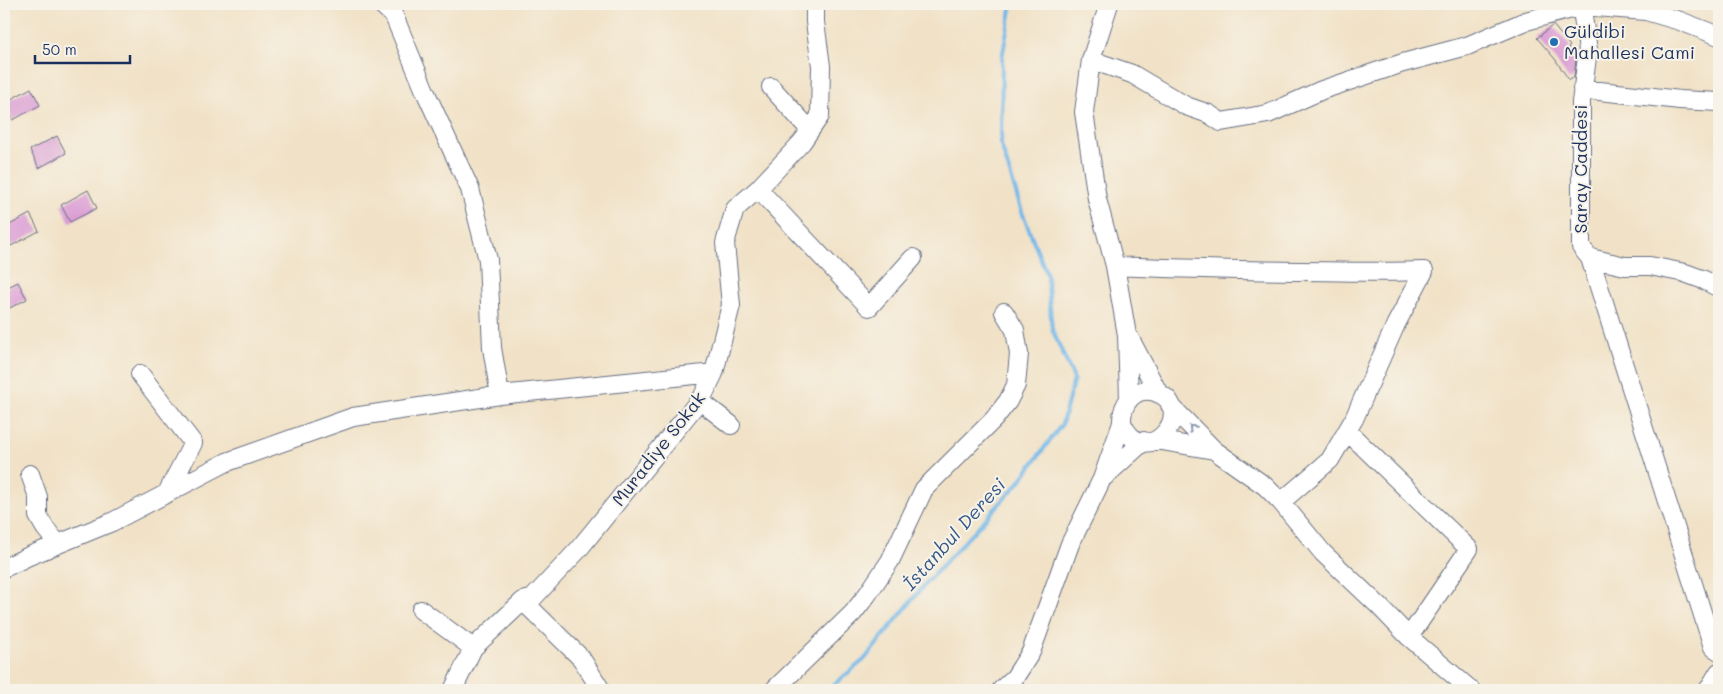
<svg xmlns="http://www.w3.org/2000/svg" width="1723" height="694" font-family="Mali,sans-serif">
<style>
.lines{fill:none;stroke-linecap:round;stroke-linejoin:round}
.stream{stroke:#72b8e9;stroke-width:4}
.building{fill:#d998d3}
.minor-casing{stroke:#666e83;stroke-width:20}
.minor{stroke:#fff;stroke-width:18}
.oneway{stroke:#8d97ae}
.poi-dot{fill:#1f6fb2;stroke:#f7f3e8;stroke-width:2}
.labels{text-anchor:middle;stroke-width:4;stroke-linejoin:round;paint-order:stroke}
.poi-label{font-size:18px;fill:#1b2f5e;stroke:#f7f3e8;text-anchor:start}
.street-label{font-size:18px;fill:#1b2f5e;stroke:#f7f3e8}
.water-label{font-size:19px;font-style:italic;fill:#355888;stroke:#f7f3e8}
</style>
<rect width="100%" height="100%" fill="#f7f3e8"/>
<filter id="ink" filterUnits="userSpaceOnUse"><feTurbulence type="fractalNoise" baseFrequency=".02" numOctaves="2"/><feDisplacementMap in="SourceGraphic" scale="10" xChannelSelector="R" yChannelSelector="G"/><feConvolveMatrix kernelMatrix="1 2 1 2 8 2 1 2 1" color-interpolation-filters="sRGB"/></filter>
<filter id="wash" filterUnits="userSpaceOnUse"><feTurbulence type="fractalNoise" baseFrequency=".0096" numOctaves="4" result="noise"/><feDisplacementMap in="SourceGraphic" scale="20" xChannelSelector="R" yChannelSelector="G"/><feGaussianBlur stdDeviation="1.12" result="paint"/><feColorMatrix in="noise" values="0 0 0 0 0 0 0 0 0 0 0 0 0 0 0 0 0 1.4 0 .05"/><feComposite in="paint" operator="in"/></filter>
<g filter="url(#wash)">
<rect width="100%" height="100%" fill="#f1e2c7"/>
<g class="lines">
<path class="stream" d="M827 690 864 660 925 584 1017 485 1062 424 1074 379 1052 329 1047 275 1022 212 1001 145 1002 58 1012 4"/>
</g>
<g id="blocks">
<path class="building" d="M1553 25 1570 46 1568 48 1576 60 1574 77 1569 80 1555 59 1537 38Z
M31 88 40 105 13 120 4 103Z
M57 136 66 153 39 168 30 150Z
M88 190 97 208 70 222 61 205Z
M30 214 39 231 11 246 4 232V228Z
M18 282 27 299 4 311V289Z"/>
</g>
</g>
<g filter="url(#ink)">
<use href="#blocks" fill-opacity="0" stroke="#666e83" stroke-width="1"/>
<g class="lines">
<defs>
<path id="minor" d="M381 4 394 16 425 91 470 189 488 260 492 348 500 395
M1109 4 1091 60 1084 112 1097 199 1115 266 1127 335 1129 399
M1581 4 1588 50 1581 102V247L1590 258 1625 266H1650L1685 273 1704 280 1719 288
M1091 60 1132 74 1186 106 1209 114 1221 122 1268 114 1322 90 1403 63 1467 46 1526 21 1582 6 1646 11 1680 21 1719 36
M771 87 810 130
M1582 89 1680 100 1719 102
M758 189 869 307 913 258
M1590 258 1713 647 1719 651
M1115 266C1176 269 1237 270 1298 271 1340 271 1382 273 1424 271
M1129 337 1159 394
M140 374 193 443 167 493
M699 400 731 425
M1170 405 1214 450 1265 486 1281 502 1323 553 1379 606 1409 637 1471 690
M1347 431 1469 549 1409 637
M1156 440 1214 450
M30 474 38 497V516L45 528 58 544
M1104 477 1144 441
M1281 502 1330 460 1354 419 1396 324 1424 271
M4 568 29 556 112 522 227 462 353 417 500 395 714 373
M523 601 581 658 601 690
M421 610 473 648
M453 690 473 648 523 601 533 598 578 550 703 396 714 373 731 305 725 243 735 209 758 189 802 142 820 116 821 66 815 22V4
M774 690 853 613 867 595 890 561 924 489 994 419 1008 401 1016 385 1019 354 1015 330 1004 312
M1001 690 1015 677 1031 652 1070 544 1102 479 1122 423C1121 403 1135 386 1155 392 1201 407 1146 476 1122 423
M1708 690 1719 672"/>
</defs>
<use href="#minor" class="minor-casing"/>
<use href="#minor" class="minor"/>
</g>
<defs><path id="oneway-chevron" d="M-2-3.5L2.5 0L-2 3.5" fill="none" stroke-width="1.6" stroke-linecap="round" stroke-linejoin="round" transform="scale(1.25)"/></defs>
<use class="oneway" href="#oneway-chevron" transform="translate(1192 428) rotate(-134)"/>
</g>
<circle class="poi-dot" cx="1554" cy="42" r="5"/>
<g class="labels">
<g class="poi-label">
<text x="1564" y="38">Güldibi<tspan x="1564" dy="21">Mahallesi Cami</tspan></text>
</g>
<g class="street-label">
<text transform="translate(1581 169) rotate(-90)" y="6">Saray Caddesi</text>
<text transform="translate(659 449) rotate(-52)" y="6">Muradiye Sokak</text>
</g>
<g class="water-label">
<text transform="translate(954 534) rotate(-48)" y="7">İstanbul Deresi</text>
</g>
</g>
<rect width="1723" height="694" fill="none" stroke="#f7f3e8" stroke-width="20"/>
<path d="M35 55v8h95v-8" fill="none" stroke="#1b2f5e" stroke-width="2.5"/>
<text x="42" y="55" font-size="15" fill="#1b2f5e" stroke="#f7f3e8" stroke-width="4" paint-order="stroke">50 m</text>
</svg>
